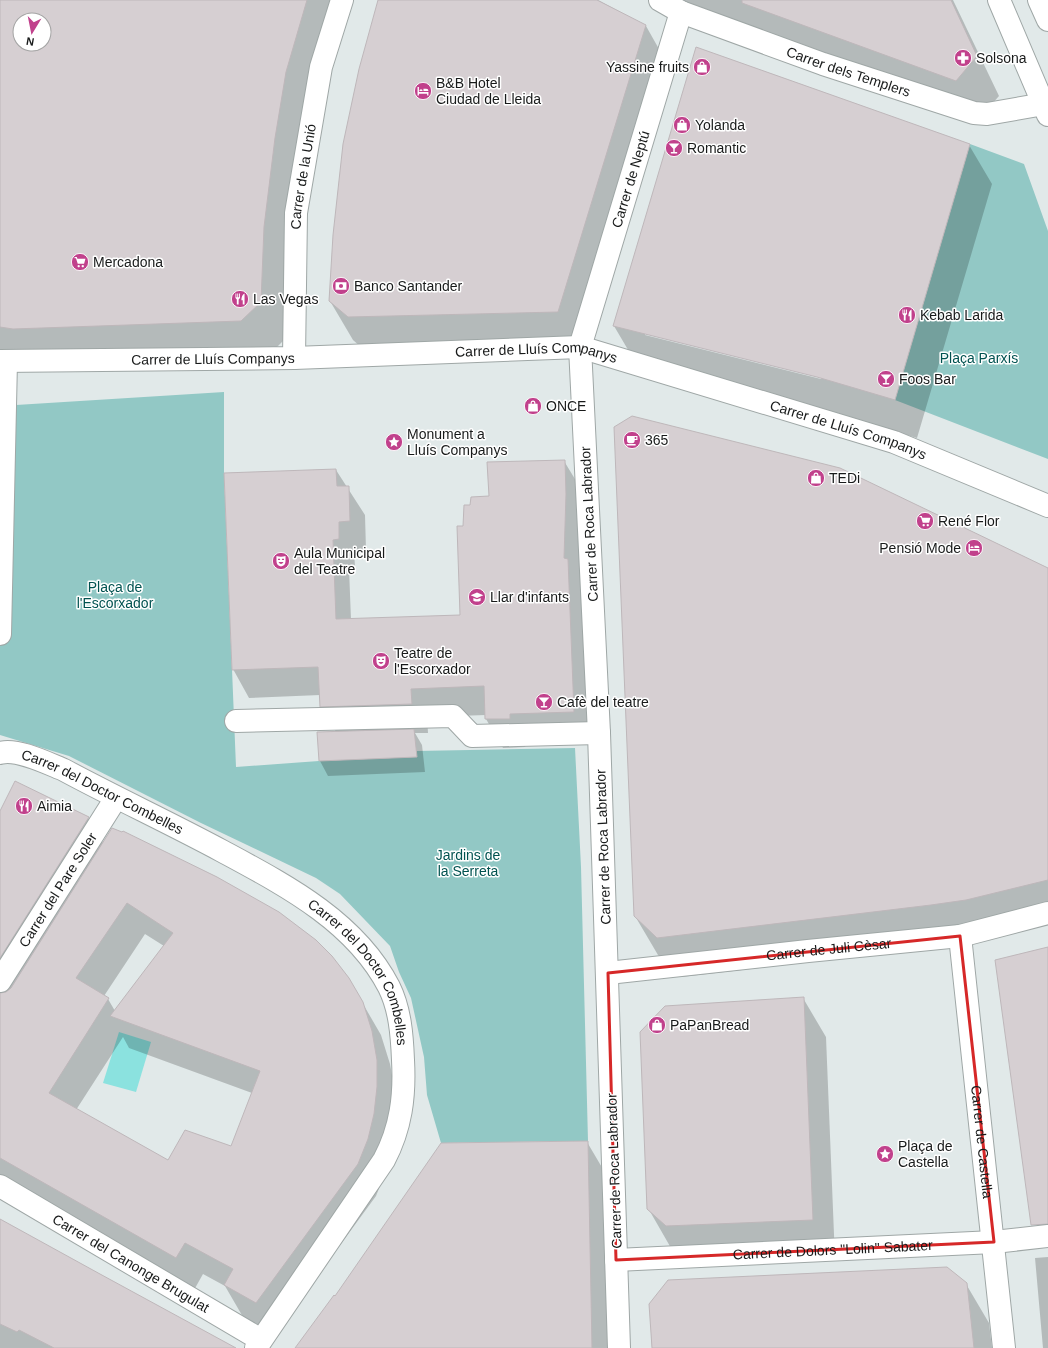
<svg xmlns="http://www.w3.org/2000/svg" width="1048" height="1348" font-family="Helvetica,sans-serif">
<style>
.green{fill:#92c8c5}
.water{fill:#8be2df}
.shadow{fill:#0003;fill-rule:evenodd}
.building{fill:#d6cfd2;stroke:#beb7ba;fill-rule:evenodd}
.lines{fill:none;stroke-linecap:round;stroke-linejoin:round}
.street-casing{stroke:#9fa7a6;stroke-width:24}
.primary-casing{stroke:#9fa7a6;stroke-width:24}
.street{stroke:#fff;stroke-width:22}
.primary{stroke:#fff;stroke-width:22}
.marked{fill:none;stroke:#d62828;stroke-width:3;stroke-linejoin:round}
.labels{text-anchor:middle;stroke-width:3;stroke-linejoin:round;paint-order:stroke}
.poi-label{font-size:14px;fill:#181a1a;stroke:#fff;text-anchor:start}
.street-label{font-size:14px;fill:#181a1a;stroke:#fff}
.park-label{font-size:14px;fill:#005250;stroke:#fff}
</style>
<rect width="100%" height="100%" fill="#e1e9e9"/>
<path class="green" d="M970 144 1024 164 1048 231V459L895 400Z
M224 392V473L236 767 319 761 415 757 416 751 575 748 581 867 588 1141 441 1143 427 1095 424 1057 411 998 399 972 390 946 340 894 316 878 201 823 69 756 0 735V406Z"/>
<path class="water" d="M119 1032 151 1042 136 1092 103 1083Z"/>
<path class="shadow" d="M0 0H342L286 267 283 341 264 360 0 363ZM20 20H44V44H20Z
M379 0H598L646 26 668 65 580 350 371 356 353 340 330 301Z
M674 0H953L999 96 978 120Z
M697 48 969 145 992 184 917 438 840 415 637 365 614 326ZM645 333 822 377 821 379 645 335Z
M564 461 581 489 582 523 580 581 584 588 590 740 526 742 525 747 503 748 486 719V715L427 717 428 733H415L422 745 425 772 328 776 320 761 336 732 321 706 320 695 249 698 233 669 336 470 365 515 366 550H354L355 567 349 568 351 620 461 616 464 527 471 506Z
M1048 569V925L989 939 914 950 681 977 658 955 635 916Z
M0 815 88 818 103 843 348 978 381 1035 390 1064 395 1092 386 1171 376 1196 275 1334 243 1317 225 1286 203 1274 194 1290 0 1180ZM145 934 164 946 115 1011 108 999 104 996ZM123 1037 129 1048 252 1093 232 1147 168 1162 76 1110Z
M1048 948V1244L1030 1213Z
M803 998 826 1037 835 1259 671 1248 648 1208Z
M587 1142 610 1181 613 1348H296Z
M0 1220 229 1348H0Z
M1048 1257V1348H1043L1035 1258Z
M966 1284 989 1323 992 1348H652L650 1304Z"/>
<path class="building" d="M0 0H307L286 72 275 138 264 227 261 302 241 321 13 329 0 327ZM20 20H44V44H20Z
M378 0H597L646 25 558 312 348 317 329 301 333 235 343 144 359 69Z
M742 0H951L977 56 956 81 742 3Z
M696 47 970 144 895 400 817 377 613 326Z
M632 416 840 468 1048 568V880L966 900 931 905 657 938 634 916 614 427Z
M565 460 566 494 564 558 568 559 574 712 510 714V719H485L484 686 411 689 412 704 320 707 318 667 232 670 224 473 336 469 337 486H349L350 521 339 522V539L333 540 336 619 460 615 457 526H463L464 505H470L471 497 489 496 487 462Z
M414 729 417 757 319 761 317 732Z
M15 781 89 817 0 958V811Z
M112 828 122 832 123 831 217 877 279 912 316 940 332 956 349 978 363 1002 372 1031 377 1060V1087L374 1114 368 1139 358 1164 256 1303 224 1285 233 1269 185 1243 176 1258 0 1158V993L6 992 11 988ZM127 903 173 933 110 1016 260 1071 231 1146 185 1130 168 1160 49 1093 109 998 76 978Z
M1048 947V1224L1031 1225 995 960Z
M804 997 813 1220 666 1226 647 1209 640 1032 665 1006Z
M588 1141 592 1348H295L334 1295 335 1296 441 1143Z
M0 1219 100 1274 236 1348H54L19 1330 17 1332 0 1324Z
M947 1267 967 1283 974 1348H652L649 1304 668 1280Z"/>
<g class="lines">
<defs>
<g id="street">
<path id="s1" d="M660 0 681 12 823 64 974 113 987 114 1044 104"/>
<path id="s2" d="M294 358 296 213 321 67 342 0"/>
<path id="s3" d="M0 361 294 358 580 347 894 442 1048 506"/>
<path d="M0 634 6 361"/>
<path d="M236 721 453 716 472 736 599 733"/>
<path id="s4" d="M0 753C17 748 47 763 64 770 116 798 170 823 222 851 285 885 355 921 389 987 400 1009 402 1035 403 1060 405 1096 401 1128 384 1160L256 1348"/>
<path id="s5" d="M960 936 1004 1348"/>
<path id="s6" d="M608 973 808 951 960 936 1048 913"/>
<path id="s7" d="M0 981 116 798"/>
<path id="s8" d="M0 1186 261 1340"/>
<path id="s9" d="M616 1260 994 1242 1048 1236"/>
<path id="s10" d="M619 1348 599 733 580 347 681 12"/>
</g>
<path id="primary" d="M999 0 1048 115
M1039 0 1048 20"/>
</defs>
<use href="#street" class="street-casing"/>
<use href="#primary" class="primary-casing"/>
<use href="#street" class="street"/>
<use href="#primary" class="primary"/>
</g>
<path class="marked" d="M960 936 994 1242 616 1260 608 973Z"/>
<defs>
<symbol id="pharmacy-disc" viewBox="-11 -11 22 22"><circle r="9.5" fill="#c1418c" stroke="#fff"/><path d="M-2-6h4v4h4v4h-4v4h-4v-4h-4v-4h4Z" fill="#fff"/></symbol>
<symbol id="shop-disc" viewBox="-11 -11 22 22"><circle r="9.5" fill="#c1418c" stroke="#fff"/><path d="M-5-2.5h2.3a2.7 3.5 0 0 1 5.4 0H5L5.5 6h-11ZM-1.5-2.5h3a1.5 2.3 0 0 0-3 0Z" fill="#fff"/></symbol>
<symbol id="hotel-disc" viewBox="-11 -11 22 22"><circle r="9.5" fill="#c1418c" stroke="#fff"/><path d="M-6-4.5h1.5V1H6V5H4.5V3h-9V5H-6ZM-4 0a1.8 1.8 0 1 1 3.6 0ZM.5 0V-2.5h3Q6-2.5 6 0Z" fill="#fff"/></symbol>
<symbol id="bar-disc" viewBox="-11 -11 22 22"><circle r="9.5" fill="#c1418c" stroke="#fff"/><path d="M-6-5H6L.8 .8V4.5H3.5V6h-7V4.5H-.8V.8Z" fill="#fff"/></symbol>
<symbol id="supermarket-disc" viewBox="-11 -11 22 22"><circle r="9.5" fill="#c1418c" stroke="#fff"/><path d="M-6-5.5h2.5l.6 2H6L4.5 2H-2.5L-4.4-4H-6ZM-1.5 3.2a1.3 1.3 0 1 0 .1 0ZM3 3.2a1.3 1.3 0 1 0 .1 0Z" fill="#fff"/></symbol>
<symbol id="bank-disc" viewBox="-11 -11 22 22"><circle r="9.5" fill="#c1418c" stroke="#fff"/><path d="M-6-4H6V4H-6ZM0-2.3a2.3 2.3 0 1 0 0 4.6a2.3 2.3 0 1 0 0-4.6Z" fill="#fff"/></symbol>
<symbol id="restaurant-disc" viewBox="-11 -11 22 22"><circle r="9.5" fill="#c1418c" stroke="#fff"/><path d="M-5-6h1v4h1v-4h1v4h1v-4h1v5L-1.5 .5V6h-2V.5L-5-1ZM5-6V6H3V1.5H1.5Q1.5-4 5-6Z" fill="#fff"/></symbol>
<symbol id="cafe-disc" viewBox="-11 -11 22 22"><circle r="9.5" fill="#c1418c" stroke="#fff"/><path d="M-5.5-4.5H6V0H3Q3 3.5 0 3.5H-2.5Q-5.5 3.5-5.5 0ZM3-3.2v2h1.7v-2ZM-6 4.5H4V6H-6Z" fill="#fff"/></symbol>
<symbol id="sight-disc" viewBox="-11 -11 22 22"><circle r="9.5" fill="#c1418c" stroke="#fff"/><path d="M0-6L1.8-2.2L6-1.7L2.9 1.2L3.7 5.4L0 3.3L-3.7 5.4L-2.9 1.2L-6-1.7L-1.8-2.2Z" fill="#fff"/></symbol>
<symbol id="theatre-disc" viewBox="-11 -11 22 22"><circle r="9.5" fill="#c1418c" stroke="#fff"/><path d="M-5-5.5Q0-4 5-5.5V0Q5 5 0 6Q-5 5-5 0ZM-3.3-2.5H-1v1.5H-3.3ZM1-2.5H3.3v1.5H1ZM-2.8 1Q0 5.5 2.8 1Z" fill="#fff"/></symbol>
<symbol id="school-disc" viewBox="-11 -11 22 22"><circle r="9.5" fill="#c1418c" stroke="#fff"/><path d="M0-5L7-2L0 1L-7-2ZM-4 1L0 2.5L4 1V4Q0 6-4 4Z" fill="#fff"/></symbol>
</defs>
<g fill-rule="evenodd">
<use href="#pharmacy-disc" x="953" y="48" width="20" height="20"/>
<use href="#shop-disc" x="692" y="57" width="20" height="20"/>
<use href="#hotel-disc" x="413" y="81" width="20" height="20"/>
<use href="#shop-disc" x="672" y="115" width="20" height="20"/>
<use href="#bar-disc" x="664" y="138" width="20" height="20"/>
<use href="#supermarket-disc" x="70" y="252" width="20" height="20"/>
<use href="#bank-disc" x="331" y="276" width="20" height="20"/>
<use href="#restaurant-disc" x="230" y="289" width="20" height="20"/>
<use href="#restaurant-disc" x="897" y="305" width="20" height="20"/>
<use href="#bar-disc" x="876" y="369" width="20" height="20"/>
<use href="#shop-disc" x="523" y="396" width="20" height="20"/>
<use href="#cafe-disc" x="622" y="430" width="20" height="20"/>
<use href="#sight-disc" x="384" y="432" width="20" height="20"/>
<use href="#shop-disc" x="806" y="468" width="20" height="20"/>
<use href="#supermarket-disc" x="915" y="511" width="20" height="20"/>
<use href="#hotel-disc" x="964" y="538" width="20" height="20"/>
<use href="#theatre-disc" x="271" y="551" width="20" height="20"/>
<use href="#school-disc" x="467" y="587" width="20" height="20"/>
<use href="#theatre-disc" x="371" y="651" width="20" height="20"/>
<use href="#bar-disc" x="534" y="692" width="20" height="20"/>
<use href="#restaurant-disc" x="14" y="796" width="20" height="20"/>
<use href="#shop-disc" x="647" y="1015" width="20" height="20"/>
<use href="#sight-disc" x="875" y="1144" width="20" height="20"/>
</g>
<g class="labels">
<g class="poi-label">
<text x="976" y="63">Solsona</text>
<text x="689" y="72" text-anchor="end">Yassine fruits</text>
<text x="436" y="88">B&amp;B Hotel<tspan x="436" dy="16">Ciudad de Lleida</tspan></text>
<text x="695" y="130">Yolanda</text>
<text x="687" y="153">Romantic</text>
<text x="93" y="267">Mercadona</text>
<text x="354" y="291">Banco Santander</text>
<text x="253" y="304">Las Vegas</text>
<text x="920" y="320">Kebab Larida</text>
<text x="899" y="384">Foos Bar</text>
<text x="546" y="411">ONCE</text>
<text x="407" y="439">Monument a<tspan x="407" dy="16">Lluís Companys</tspan></text>
<text x="645" y="445">365</text>
<text x="829" y="483">TEDi</text>
<text x="938" y="526">René Flor</text>
<text x="961" y="553" text-anchor="end">Pensió Mode</text>
<text x="294" y="558">Aula Municipal<tspan x="294" dy="16">del Teatre</tspan></text>
<text x="490" y="602">Llar d'infants</text>
<text x="394" y="658">Teatre de<tspan x="394" dy="16">l'Escorxador</tspan></text>
<text x="557" y="707">Cafè del teatre</text>
<text x="37" y="811">Aimia</text>
<text x="670" y="1030">PaPanBread</text>
<text x="898" y="1151">Plaça de<tspan x="898" dy="16">Castella</tspan></text>
</g>
<g class="street-label">
<text dy="5" stroke="none"><textPath href="#s1" startOffset="202">Carrer dels Templers</textPath></text>
<text dy="5" stroke="none"><textPath href="#s2" startOffset="182">Carrer de la Unió</textPath></text>
<text dy="5" stroke="none"><textPath href="#s10" startOffset="1177">Carrer de Neptú</textPath></text>
<text dy="5" stroke="none"><textPath href="#s3" startOffset="537">Carrer de Lluís Companys</textPath></text>
<text dy="5" stroke="none"><textPath href="#s3" startOffset="213">Carrer de Lluís Companys</textPath></text>
<text dy="5" stroke="none"><textPath href="#s3" startOffset="861">Carrer de Lluís Companys</textPath></text>
<text transform="translate(589 524) rotate(-93)" y="5">Carrer de Roca Labrador</text>
<text dy="5" stroke="none"><textPath href="#s4" startOffset="111">Carrer del Doctor Combelles</textPath></text>
<text transform="translate(603 847) rotate(-92)" y="5">Carrer de Roca Labrador</text>
<text dy="5" stroke="none"><textPath href="#s7" startOffset="108">Carrer del Pare Soler</textPath></text>
<text dy="5" stroke="none"><textPath href="#s6" startOffset="222">Carrer de Juli Cèsar</textPath></text>
<text dy="5" stroke="none"><textPath href="#s4" startOffset="435">Carrer del Doctor Combelles</textPath></text>
<text dy="5" stroke="none"><textPath href="#s5" startOffset="207">Carrer de Castella</textPath></text>
<text transform="translate(614 1171) rotate(-92)" y="5">Carrer de Roca Labrador</text>
<text dy="5" stroke="none"><textPath href="#s9" startOffset="217">Carrer de Dolors "Lolin" Sabater</textPath></text>
<text dy="5" stroke="none"><textPath href="#s8" startOffset="152">Carrer del Canonge Brugulat</textPath></text>
</g>
<g class="park-label">
<text x="979" y="363">Plaça Parxís</text>
<text x="115" y="592">Plaça de<tspan x="115" dy="16">l'Escorxador</tspan></text>
<text x="468" y="860">Jardins de<tspan x="468" dy="16">la Serreta</tspan></text>
</g>
</g>
<g transform="translate(32 32) rotate(190)"><circle r="19" fill="#ffffff" stroke="#a3a3a3"/>
<path d="M0-3L7 15L0 10L-7 15Z" fill="#c1418c"/>
<text y="-6" font-size="11" font-weight="bold" text-anchor="middle" fill="#181a1a">N</text>
</g>
</svg>
